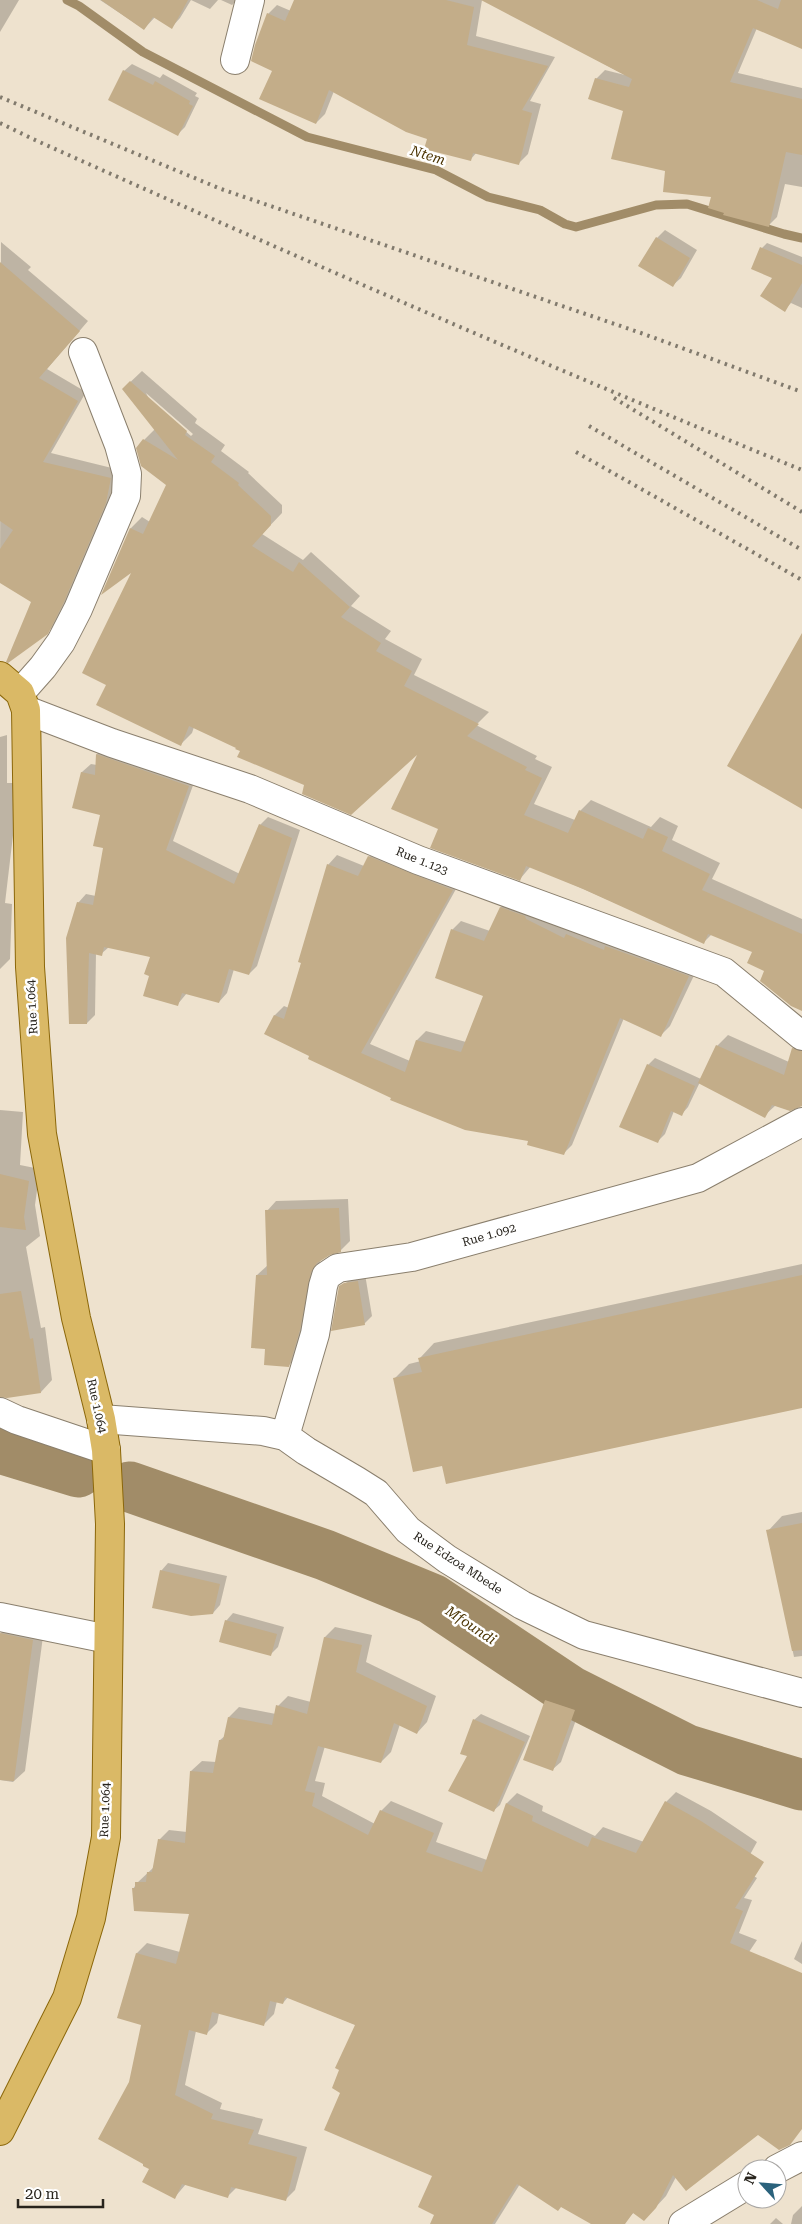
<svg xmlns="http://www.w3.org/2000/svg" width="802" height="2224" font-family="'Roboto Serif',serif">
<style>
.shadow{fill:#0003;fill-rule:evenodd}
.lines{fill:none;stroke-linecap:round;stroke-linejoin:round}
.stream{stroke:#a18c68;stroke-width:9}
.river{stroke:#a18c68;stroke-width:51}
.building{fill:#c3ad89}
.minor-casing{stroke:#8a7f6d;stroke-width:30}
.major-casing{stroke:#8b670a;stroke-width:30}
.minor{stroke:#fff;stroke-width:28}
.major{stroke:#dab966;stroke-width:28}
.rail{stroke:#817a6d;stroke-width:4;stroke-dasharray:2.5 5;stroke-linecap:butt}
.labels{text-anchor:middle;stroke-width:5;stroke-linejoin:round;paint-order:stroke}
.street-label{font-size:12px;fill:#28241d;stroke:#fff}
.water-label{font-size:14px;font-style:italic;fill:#4c3504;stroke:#fff}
</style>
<rect width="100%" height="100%" fill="#eee2ce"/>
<path class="shadow" d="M0 0H19L0 32Z
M100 0H191L180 18 172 27 155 17 144 29Z
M191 0H218L210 9Z
M221 0H237L232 5Z
M295 0H482L476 36 555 57 530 101 541 104 528 154 519 163 477 152 471 159 334 91 325 114 316 123 273 70 268 14 277 5 291 11Z
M484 0H802V47L757 28 738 73 802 88V187L785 184 777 217 768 226 667 170 624 111 596 79 605 70 625 75Z
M132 64 160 78 163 74 197 93 195 96 199 98 185 127 178 134 124 71Z
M665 230 697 250 681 278 673 285 657 238Z
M1 242 31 267 28 270 88 321 47 369 86 392 51 453 120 470 115 493 72 592 56 623 47 633 33 602 0 580Z
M767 243 802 257V308L791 303 784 310 774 277 762 248Z
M142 371 197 419 195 423 225 445 221 451 249 472 248 473 282 505V513L262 534 303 560 311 552 360 596 351 606 391 631 385 639 422 659 414 675 489 712 476 725 537 756 535 759 552 767 534 804 575 820 580 811 591 800 651 827 660 817 678 826 672 840 720 863 712 879 802 919V1010L765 970 754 952 712 934 704 942 531 866 520 879 440 829 421 750 306 784 241 751 238 747 194 727 192 733 181 744 108 684 134 569 131 528 142 517 150 522 168 484 144 440 155 429 123 389ZM146 393 193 434 191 436 149 399Z
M7 735V783H13L16 810 5 903 12 904 10 959 0 969V737Z
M105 746 196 777 173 841 240 874 260 825 268 817 300 830 257 966 249 974 234 969 227 993 219 1002 187 993 177 1005 150 975 151 956 109 947 101 954 96 953 95 1015 87 1023 78 903 86 894 96 896 104 847 102 814 74 807 82 772 91 764 97 765V754Z
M378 847 461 880 370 1044 410 1061 417 1040 426 1031 466 1042 484 995 452 930 461 921 490 931 501 907 510 898 698 967 670 1026 661 1035 624 1018 572 1145 563 1154 529 1140 392 1097 266 1033 275 1015 284 1006 289 1008 328 865 337 855 364 866 369 857Z
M728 1035 789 1062 793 1049 802 1040V1105H776L764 1116 700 1082 688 1107 682 1114 674 1111 665 1134 658 1141 648 1065 655 1058 701 1079 717 1046Z
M0 1110 23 1112 20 1165 40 1169 35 1205 40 1236 26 1247 41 1328 45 1327 52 1380 41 1392 0 1390Z
M348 1199 350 1241 340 1251 329 1254 320 1261 309 1320 298 1356 288 1366 267 1348 257 1275 268 1265 267 1211 276 1201Z
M802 1264V1406L443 1464 395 1378 409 1364 421 1361 420 1358 434 1343Z
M365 1274 372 1316 364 1324 345 1284 353 1276Z
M802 1512V1656L794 1657 768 1531 782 1516Z
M168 1563 227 1576 220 1605 213 1613 161 1571Z
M233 1613 284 1627 278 1647 270 1655 226 1621Z
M12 1622 44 1629 25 1771 13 1782 0 1780V1638L1 1633Z
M335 1627 372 1635 366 1662 436 1696 427 1722 417 1733 400 1724 391 1752 381 1762 325 1746 315 1781 325 1783 322 1796 375 1824 381 1811 391 1801 443 1823 436 1842 487 1860 507 1803 517 1793 543 1806 542 1811 595 1836 603 1827 644 1842 666 1802 676 1792 711 1811 757 1842 742 1869 757 1878 744 1898 752 1900 739 1933 757 1940 749 1952 802 1989V2128L758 2134 676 2177 666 2196 654 2209 634 2212 626 2221 612 2224H593L520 2184 495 2224H431L436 2215 434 2175 341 2092 356 2025 288 1997 283 2003 277 2001 274 2014 263 2025 219 2013 217 2023 206 2034 196 2031 185 2085 222 2103 220 2109 263 2119 258 2134 307 2147 295 2190 285 2200 237 2187 227 2197 186 2184 175 2197 151 2169 130 2082 142 2024 118 2017 137 1953 147 1943 180 1952 190 1913 133 1889 137 1883 154 1867 159 1840 169 1830 187 1832 191 1771 202 1761 216 1762 220 1740 226 1735 229 1717 239 1707 276 1714 278 1706 288 1696 311 1702 325 1637Z
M554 1693 582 1703 561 1762 553 1769 546 1700Z
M481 1714 530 1736 500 1805 493 1811 469 1755 474 1720Z
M802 1941V1964L794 1959Z
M802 2206V2224H791L793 2215Z
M776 2218 783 2224H770Z"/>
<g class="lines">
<path class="stream" d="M67 0 79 6 143 52 307 137 436 170 488 197 540 210 565 224 576 227 656 205 687 204 784 234 802 238"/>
<path class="river" d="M0 1448 78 1472
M130 1487 325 1555 432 1599 570 1691 687 1750 802 1785"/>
</g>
<path class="building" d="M101 0H188L172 29 153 17 144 30Z
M294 0H446L474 7 467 45 548 66 522 110 532 113 519 165 473 153 471 161 424 149 427 139 406 132 329 90 316 124 259 99 272 71 251 61 255 45 267 13 285 21Z
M481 0H757L778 9 781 0H802V49L753 28 730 82 802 99V155L786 152 769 227 723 215 724 213 708 208 711 197 663 192 665 171 611 159 623 111 588 99 595 78 629 87 632 79Z
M123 70 153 85 155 81 190 101 189 104 193 106 178 136 108 100Z
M656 237 690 258 673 287 638 266Z
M760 247 802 265V283L785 312 760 296 772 278 751 269Z
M0 262 80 331 39 378 78 401 43 462 111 478 106 503 64 602 48 634 8 663 6 662 31 602 0 583V549L13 530 0 521Z
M130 381 187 431 185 435 215 456 211 462 239 483 238 485 271 516V525L252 546 293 572 299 562 350 607 341 617 381 643 376 651 412 671 404 686 479 724 467 736 527 767 525 770 542 778 524 815 568 833 579 810 643 839 648 828 668 837 662 851 710 874 702 890 802 934V1011L791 1006 760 981 764 971 747 963 752 952 708 934 704 944 583 889 526 866 520 881 430 848 438 829 391 809 417 755 351 815 302 794 304 785 237 757 240 751 235 749 236 748 189 726 181 746 96 705 106 685 82 673 131 573 101 595 130 528 143 534 166 485 141 466 136 448 143 439 178 460 122 389Z
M802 633V809L727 766Z
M96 754 189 786 166 850 234 884 259 824 292 838 249 975 229 969 219 1003 182 993 178 1006 143 996 149 976 144 974 150 957 104 947 102 956 89 953 87 1024H69L66 938 77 902 93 905 103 848 93 846 100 815 72 808 81 772 95 775Z
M368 856 453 890 361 1053 405 1072 416 1040 461 1052 483 996 435 978 451 929 484 941 500 907 525 916 526 919 564 938 566 934 604 950 605 946 689 976 661 1037 620 1018 564 1155 527 1145 528 1141 465 1130 390 1100 391 1098 308 1059 309 1056 264 1034 274 1015 284 1019 301 963 298 962 327 864 358 876Z
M716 1045 784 1075 792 1048 802 1051V1106L790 1111 772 1105 765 1118 698 1083Z
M647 1064 695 1086 682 1116 671 1111 658 1143 619 1127Z
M0 1174 29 1181 24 1217 26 1230 0 1227Z
M339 1208 341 1252 330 1255 317 1263 311 1272 300 1330 289 1367 264 1365 265 1349 251 1348 256 1275H267L265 1210Z
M802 1275V1408L446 1484 442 1466 413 1472 393 1378 422 1372 418 1358Z
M358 1281 365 1325 331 1331 339 1286 344 1283Z
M21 1291 30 1339 33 1338 41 1393 7 1398 0 1397V1294Z
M802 1523V1650L792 1651 766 1530Z
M160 1570 220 1584 213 1614 191 1616 152 1608Z
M225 1620 277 1634 271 1656 219 1642Z
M0 1633 33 1640 14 1781 0 1780Z
M324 1637 362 1645 356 1672 427 1706 417 1734 394 1723 381 1763 318 1746 305 1791 315 1793 312 1806 368 1835 380 1810 434 1833 426 1852 482 1872 506 1803 533 1816 532 1821 588 1847 592 1837 636 1853 665 1801 701 1821 764 1862 735 1908 743 1911 730 1943 802 1973V2129L790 2145 779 2150 758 2135 686 2191 673 2175 656 2208 644 2221 633 2213 625 2224H591L561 2207 558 2211 517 2184 492 2224H430L434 2215 418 2207 432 2176 324 2130 340 2093 332 2088 339 2070 335 2068 355 2025 285 1997 283 2004 270 2001 264 2026 212 2012 207 2035 189 2030 175 2095 213 2114 211 2119 254 2130 248 2144 297 2157 286 2201 231 2187 228 2198 182 2184 175 2199 142 2182 149 2169 143 2166V2164L98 2139 129 2082 141 2025 117 2018 136 1953 176 1964 189 1914 134 1911 132 1888H135V1882H146L147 1872H152L158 1839 185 1843 190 1771 213 1773 219 1740H223L228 1717 272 1725 276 1705 307 1714Z
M545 1700 575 1710 553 1771 523 1760Z
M473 1719 525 1742 494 1812 448 1791 467 1756 460 1754Z"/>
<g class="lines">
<defs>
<path id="minor" d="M235 60 250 0
M20 693 43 667 61 642 78 609 126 496 127 474 119 445 83 352
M26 710 112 743 250 789 418 860 724 972 802 1036
M0 1412 17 1420 106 1450
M101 1419 263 1431 285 1436 306 1451 357 1481 376 1493 408 1530 447 1559 522 1605 584 1635 802 1693
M285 1436 315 1334 323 1286 326 1276 338 1268 412 1257 698 1178 802 1122
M0 1617 108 1639
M777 2169 802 2156
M683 2224 747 2185"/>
<path id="major" d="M0 676 20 693 26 710 30 967 42 1134 76 1318 101 1419 106 1450 110 1524 106 1837 91 1918 67 1998 0 2131"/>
</defs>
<use href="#minor" class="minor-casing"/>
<use href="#major" class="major-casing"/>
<use href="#minor" class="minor"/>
<use href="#major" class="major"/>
<path class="rail" d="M0 97 221 189 641 333 802 392
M0 123 35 140C289 254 544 365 802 470
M614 398 802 512
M589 426 802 550
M576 452 802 580"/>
</g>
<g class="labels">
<g class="street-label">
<text transform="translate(422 861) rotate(22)" y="4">Rue 1.123</text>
<text transform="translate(32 1007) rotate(-93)" y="4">Rue 1.064</text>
<text transform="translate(489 1235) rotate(-16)" y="4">Rue 1.092</text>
<text transform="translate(97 1406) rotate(78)" y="4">Rue 1.064</text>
<text transform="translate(458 1563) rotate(33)" y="4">Rue Edzoa Mbede</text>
<text transform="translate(105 1810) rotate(-88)" y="4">Rue 1.064</text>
</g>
<g class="water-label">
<text transform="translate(428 155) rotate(17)" y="5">Ntem</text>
<text transform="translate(471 1625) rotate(34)" y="5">Mfoundi</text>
</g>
</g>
<g transform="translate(762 2184) rotate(296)"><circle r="24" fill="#ffffff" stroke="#a9a7a5"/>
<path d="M0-4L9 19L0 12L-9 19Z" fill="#2a627c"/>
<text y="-8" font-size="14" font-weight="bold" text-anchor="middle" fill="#28241d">N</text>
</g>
<path d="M18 2199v8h85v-8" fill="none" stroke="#28241d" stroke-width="2.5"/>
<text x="25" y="2199" font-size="15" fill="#28241d" stroke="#ffffff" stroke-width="4" paint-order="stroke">20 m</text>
</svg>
